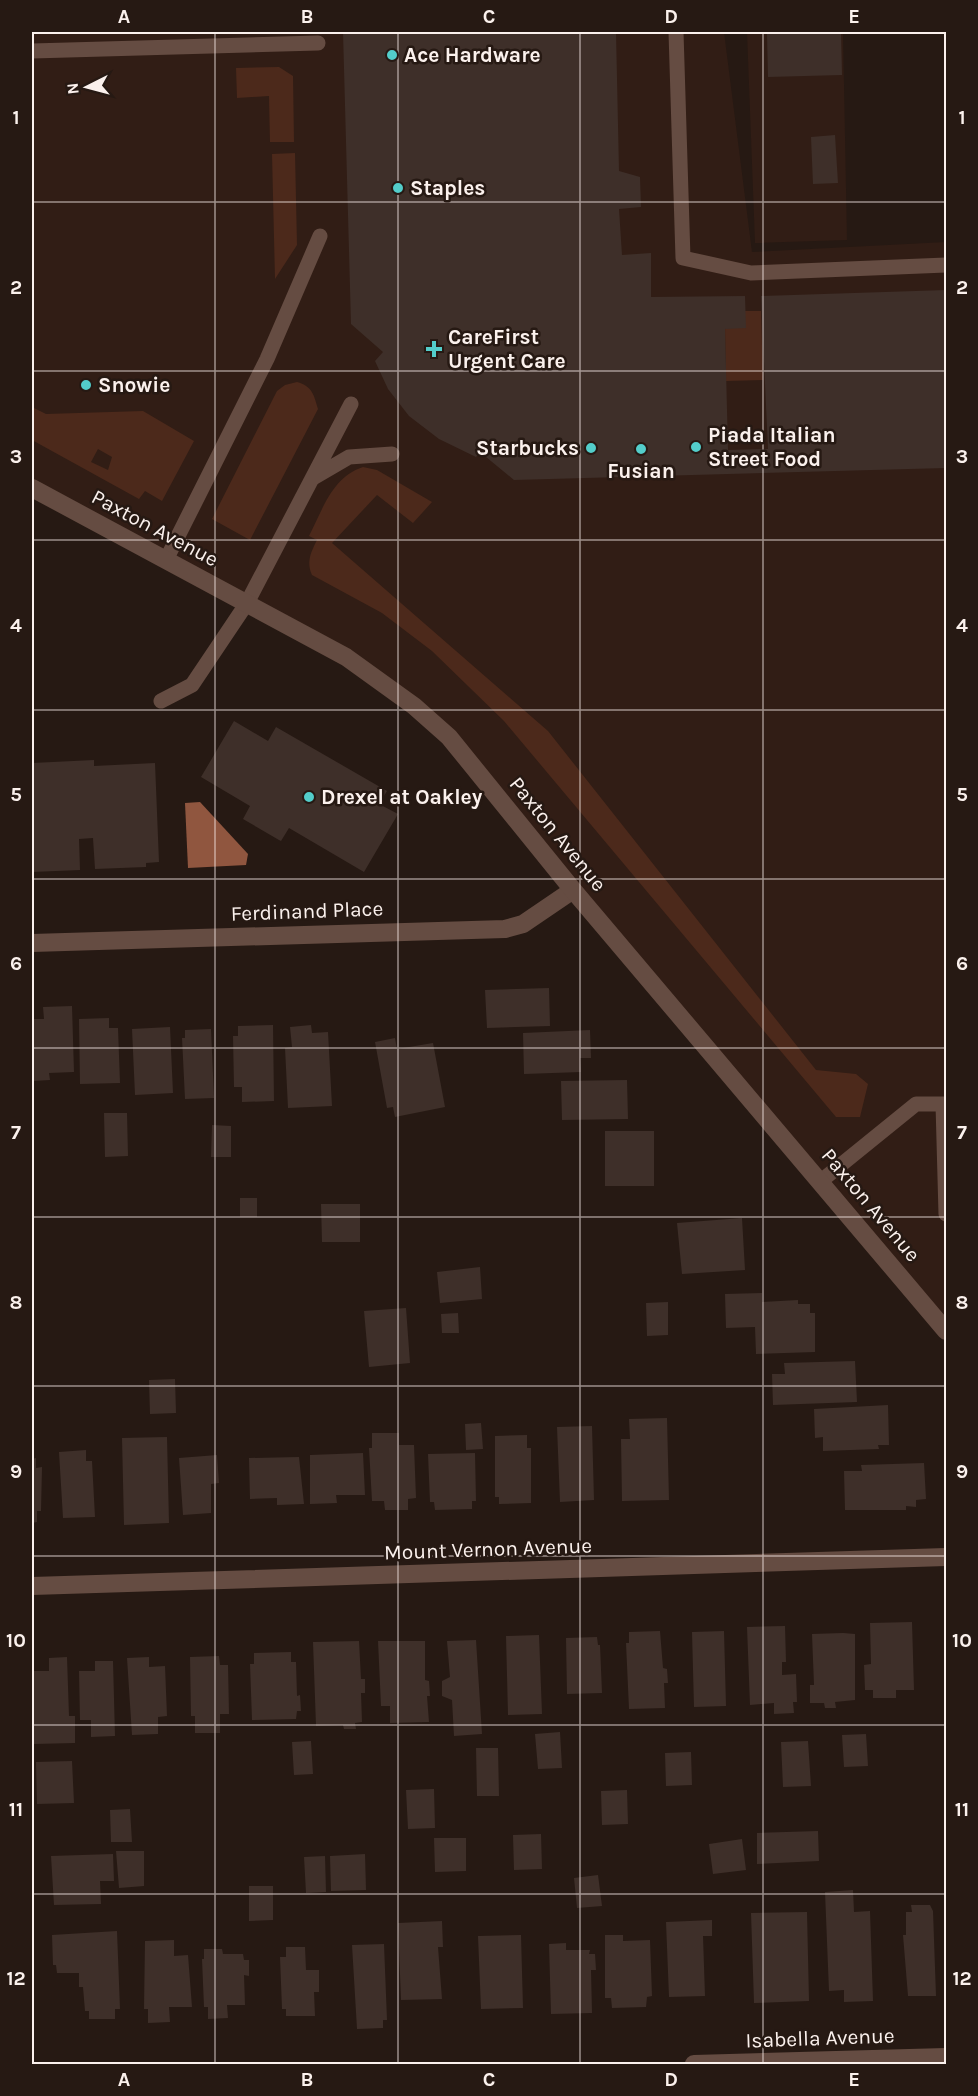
<svg xmlns="http://www.w3.org/2000/svg" width="978" height="2096" font-family="Karla,sans-serif">
<style>
.built{fill:#311d15}
.green{fill:#4c291b;fill-rule:evenodd}
.water{fill:#90563f}
.building{fill:#3e2f29}
.lines{fill:none;stroke-linecap:round;stroke-linejoin:round}
.service{stroke:#654c42;stroke-width:15}
.minor{stroke:#654c42;stroke-width:18}
.tertiary{stroke:#654c42;stroke-width:18}
.grid{fill:none;stroke:#fbf1ed;stroke-width:1.5;stroke-opacity:0.55}
.poi-dot{fill:#53cdca;stroke:#261913;stroke-width:2}
.labels{text-anchor:middle;stroke-width:5;stroke-linejoin:round;paint-order:stroke}
.poi-label{font-size:21px;font-weight:bold;fill:#fbf1ed;stroke:#261913;text-anchor:start}
.street-label{font-size:21px;fill:#fbf1ed;stroke:#261913}
.neatline{fill:none;stroke:#fbf1ed;stroke-width:2}
.grid-label{font-size:20px;text-anchor:middle;font-weight:bold;fill:#fbf1ed}
</style>
<rect width="100%" height="100%" fill="#261913"/>
<path class="built" d="M32 32H724L752 252 946 242V1331L414 706 32 489Z
M747 32H843L847 240 755 243Z"/>
<path class="green" d="M279 67 293 76 294 142H270L269 96 237 98 236 68Z
M295 153 297 245 275 279 272 154Z
M745 311H761L763 380 726 381 725 329Z
M297 382C312 386 314 395 318 409L250 540 212 519 277 391 285 385Z
M32 407 46 414 143 411 194 441 162 501 145 491 139 499 32 440ZM98 449 112 457 108 470 91 462Z
M363 467 377 470 432 502 413 523 377 495 332 543 548 731 816 1070 856 1074 868 1084 860 1117H836L504 721 432 651 382 613 312 575C306 562 311 552 317 540L309 536C323 509 332 477 363 467Z"/>
<path class="water" d="M200 802 248 854 246 865 188 868 185 803Z"/>
<path class="building" d="M343 32H616L619 171 640 177 641 207 619 209 622 255 651 253V297L745 296 746 328 725 329 728 450 768 449 761 296 946 290V468L514 480 480 452 476 457 439 439 409 416 388 389 375 361 383 352 351 324Z
M841 32 842 75 768 77 767 34Z
M835 135 838 183 813 184 811 137Z
M234 721 268 741 276 727 387 791 379 804 398 814 364 872 289 828 281 841 279 840 243 819 250 806 201 777Z
M94 760V766L155 763 159 862 146 863V867L95 869 93 838 79 839 80 870 32 872V763Z
M549 988 550 1026 487 1028 485 990Z
M72 1006 74 1072 49 1073 50 1080 33 1081 32 1019H44L43 1007Z
M109 1018V1028H118L120 1083 80 1084 79 1019Z
M273 1025 274 1101 242 1102V1087H234L233 1036H238V1026Z
M311 1025 312 1033 328 1032 332 1106 288 1108 285 1048 292 1047 290 1027Z
M170 1027 173 1093 135 1095 132 1029Z
M211 1029 214 1098 185 1099 182 1038H185V1030Z
M590 1030 591 1058H580L581 1072 524 1074 523 1033Z
M395 1038 397 1049 433 1043 445 1107 395 1117 393 1107 387 1108 375 1042Z
M627 1080 628 1119 562 1120 561 1081Z
M104 1113H127L128 1156 105 1157Z
M212 1125 231 1126V1157H211Z
M605 1131H654V1186H605Z
M240 1198H257V1217H240Z
M321 1204H360V1242H322Z
M742 1218 745 1270 682 1274 677 1223Z
M480 1267 482 1299 440 1303 437 1272Z
M762 1293V1302L798 1300V1304H810V1313H815V1352L756 1354 755 1327 726 1328 725 1294Z
M668 1302V1335L647 1336 646 1303Z
M406 1308 410 1363 369 1367 364 1311Z
M458 1313 459 1333H442L441 1314Z
M855 1361 857 1402 773 1405 772 1374H785L784 1363Z
M175 1379 176 1413 150 1414 149 1380Z
M888 1405 889 1445H878L879 1449 823 1451V1437L815 1438 814 1409Z
M667 1418 669 1500 622 1501 621 1439H630L629 1419Z
M481 1423 483 1449 466 1450 465 1424Z
M592 1426 594 1500 560 1502 557 1427Z
M372 1433H399V1445H414L416 1498 408 1499V1510H385L384 1501H372L369 1448H372Z
M527 1435V1448H531V1503L499 1504V1497H495V1436Z
M167 1437 169 1523 124 1525 122 1438Z
M86 1450V1461H92L95 1517 63 1518 59 1452Z
M363 1453 365 1495H336L337 1503 310 1504V1455Z
M475 1453 476 1501H472V1509L435 1510 434 1502H430L428 1454Z
M217 1455 219 1483 211 1484V1513L183 1515 179 1458Z
M299 1457 304 1504 277 1505V1498L250 1499 249 1458Z
M36 1458V1468L42 1467 41 1511H37V1522L32 1523V1459Z
M924 1463 926 1499 916 1500V1507L906 1506V1510H845L844 1471H862L861 1465Z
M912 1622 914 1690H896V1698H873V1690H865L864 1665 871 1664 870 1623Z
M785 1626 786 1662H782V1675L796 1674 797 1702H793L794 1713 774 1714V1703L750 1705 747 1627Z
M660 1631 663 1668 667 1669 668 1683H664L665 1708 629 1709 626 1643H629V1632Z
M724 1631 726 1706 694 1707 692 1632Z
M843 1633 855 1634V1700L835 1702 836 1708H825L824 1703H810V1685H814L812 1634Z
M539 1635 542 1714 508 1715 506 1636Z
M597 1637 598 1645H600L602 1693 567 1694 566 1638Z
M476 1640 482 1734 454 1736 452 1700 442 1696V1681L450 1677 447 1641Z
M359 1641 361 1679H365V1693H361L362 1722 355 1723 356 1729H344L343 1725 316 1726 313 1642Z
M378 1641H425V1680L429 1681 430 1696H427L429 1722 390 1723V1706H381Z
M291 1652V1662H296L297 1696 300 1695 301 1711H297L296 1719 252 1720 250 1664H254V1653Z
M219 1656 220 1665H228L229 1714H220V1733H195V1716H191L190 1657Z
M67 1657 69 1716H75V1743L34 1744 32 1671H49V1658Z
M149 1657V1667L165 1666 167 1716 158 1717V1734L132 1735 127 1658Z
M95 1661H113L115 1736 91 1737V1720H80L79 1671H95Z
M560 1732 562 1768 538 1769 535 1734Z
M866 1734 868 1766 844 1767 842 1735Z
M311 1741 313 1774 294 1775 292 1742Z
M808 1741 811 1786 783 1787 781 1742Z
M476 1748H498L499 1796H477Z
M691 1752 692 1785 666 1786 665 1753Z
M72 1761 74 1803 37 1804 36 1762Z
M434 1789 435 1828 408 1829 406 1790Z
M627 1790 628 1824 602 1825 601 1791Z
M130 1809 132 1842H111L110 1810Z
M818 1831 819 1861 757 1864V1833Z
M541 1834 542 1869 514 1870 513 1835Z
M434 1838H466V1871L435 1872Z
M742 1839 746 1870 713 1874 709 1844Z
M116 1851H144V1886L119 1888Z
M113 1854 114 1881H100L101 1904 54 1905 51 1856Z
M365 1854 366 1890 331 1891 330 1856Z
M325 1856 326 1892 306 1893 304 1857Z
M598 1875 602 1906 577 1908 574 1878Z
M249 1886H273V1920L249 1921Z
M853 1890 854 1912 870 1911 873 2001 844 2002V1990L829 1991 825 1892Z
M911 1905H930L933 1911 936 1996H908L903 1935H906V1912H912Z
M807 1912 809 2001 754 2003 751 1913Z
M712 1920V1936H703L705 1996 669 1997 666 1922Z
M442 1921 443 1947H438L442 1999 401 2000 398 1923Z
M944 1925H946V1961H945Z
M117 1931 120 2009H115V2019H89V2011H85L83 1987H79V1973H57L56 1965H53L52 1935Z
M521 1935 523 2008 481 2009 478 1936Z
M605 1935H623V1941L650 1940 652 1996 647 1997 646 2007 612 2008 611 1998H605Z
M174 1940V1956L188 1955 192 2007H169L170 2022 148 2023V2009H144L145 1941Z
M566 1943V1950H590L589 1954H595L596 1970H591L592 2013 551 2014 549 1944Z
M384 1944 387 2020H383V2028L357 2029 352 1945Z
M286 1947H305L306 1970H319V1992H314L315 2016H286V2009H282L280 1957H286Z
M204 1949H222L223 1954H243L244 1960H249V1976L244 1975 245 2005H227L228 2018 208 2019V2007H204L202 1959H204Z"/>
<g class="lines">
<path class="service" d="M676 32 683 258 751 273 946 265
M32 51 318 43
M313 478 349 457 392 454
M166 560 267 359 320 236
M161 701 192 685 247 603 351 404
M943 1104 946 1214
M821 1181 916 1104H946"/>
<path class="minor" d="M32 943 505 929 523 924 573 890
M32 1586 946 1557
M694 2064 946 2057"/>
<path class="tertiary" d="M32 488 346 657 414 706 449 737 573 890 946 1331"/>
</g>
<path class="grid" d="M215 32V2064M398 32V2064M580 32V2064M763 32V2064M32 202H946M32 371H946M32 540H946M32 710H946M32 879H946M32 1048H946M32 1217H946M32 1386H946M32 1556H946M32 1725H946M32 1894H946"/>
<g class="poi-dot">
<circle cx="392" cy="55" r="6"/>
<circle cx="398" cy="188" r="6"/>
<path d="M431 340h6v6h6v6h-6v6h-6v-6h-6v-6h6z"/>
<circle cx="86" cy="385" r="6"/>
<circle cx="696" cy="447" r="6"/>
<circle cx="591" cy="448" r="6"/>
<circle cx="641" cy="449" r="6"/>
<circle cx="309" cy="797" r="6"/>
</g>
<g class="labels">
<g class="poi-label">
<text x="404" y="62">Ace Hardware</text>
<text x="410" y="195">Staples</text>
<text x="448" y="344">CareFirst<tspan x="448" dy="24">Urgent Care</tspan></text>
<text x="98" y="392">Snowie</text>
<text x="708" y="442">Piada Italian<tspan x="708" dy="24">Street Food</tspan></text>
<text x="579" y="455" text-anchor="end">Starbucks</text>
<text x="641" y="478" text-anchor="middle">Fusian</text>
<text x="321" y="804">Drexel at Oakley</text>
</g>
<g class="street-label">
<text transform="translate(155 528) rotate(28)" y="7">Paxton Avenue</text>
<text transform="translate(558 834) rotate(51)" y="7">Paxton Avenue</text>
<text transform="translate(307 911) rotate(-2)" y="7">Ferdinand Place</text>
<text transform="translate(871 1205) rotate(50)" y="7">Paxton Avenue</text>
<text transform="translate(488 1549) rotate(-2)" y="7">Mount Vernon Avenue</text>
<text transform="translate(820 2038) rotate(-2)" y="7">Isabella Avenue</text>
</g>
</g>
<rect width="978" height="2096" fill="none" stroke="#261913" stroke-width="66"/>
<g transform="translate(87 87) rotate(264)" stroke="#261913" stroke-width="4.5" paint-order="stroke">
<path d="M0-4.5L10 22L0 15L-10 22Z" fill="#fbf1ed"/>
<text y="-9" font-size="16" font-weight="bold" text-anchor="middle" fill="#fbf1ed">N</text>
</g>
<rect x="33" y="33" width="912" height="2030" class="neatline"/>
<g class="grid-label">
<text x="124" y="23">A</text>
<text x="307" y="23">B</text>
<text x="489" y="23">C</text>
<text x="671" y="23">D</text>
<text x="854" y="23">E</text>
<text x="16" y="124">1</text>
<text x="962" y="124">1</text>
<text x="16" y="294">2</text>
<text x="962" y="294">2</text>
<text x="16" y="463">3</text>
<text x="962" y="463">3</text>
<text x="16" y="632">4</text>
<text x="962" y="632">4</text>
<text x="16" y="801">5</text>
<text x="962" y="801">5</text>
<text x="16" y="970">6</text>
<text x="962" y="970">6</text>
<text x="16" y="1139">7</text>
<text x="962" y="1139">7</text>
<text x="16" y="1309">8</text>
<text x="962" y="1309">8</text>
<text x="16" y="1478">9</text>
<text x="962" y="1478">9</text>
<text x="16" y="1647">10</text>
<text x="962" y="1647">10</text>
<text x="16" y="1816">11</text>
<text x="962" y="1816">11</text>
<text x="16" y="1985">12</text>
<text x="962" y="1985">12</text>
<text x="124" y="2086">A</text>
<text x="307" y="2086">B</text>
<text x="489" y="2086">C</text>
<text x="671" y="2086">D</text>
<text x="854" y="2086">E</text>
</g>
</svg>
